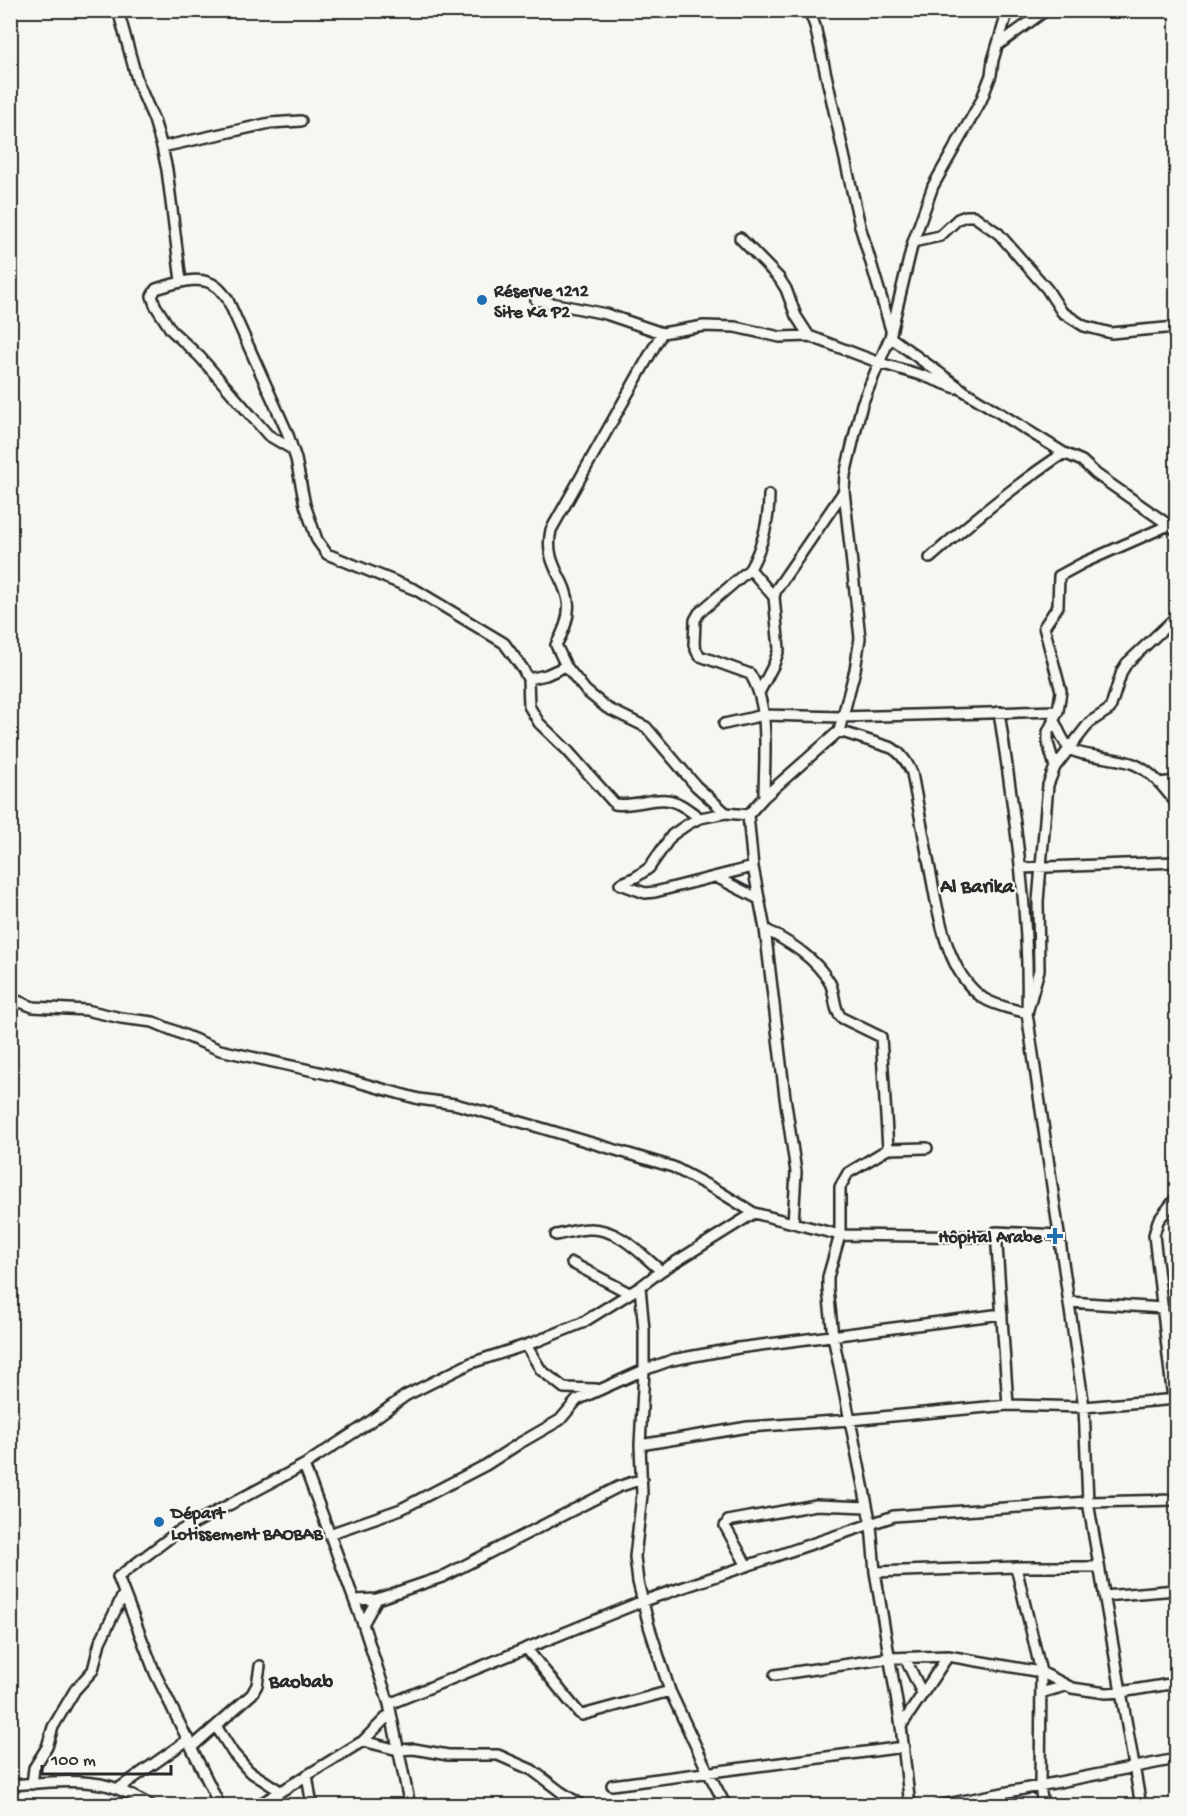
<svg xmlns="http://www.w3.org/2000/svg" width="1187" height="1816" font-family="'Gochi Hand',sans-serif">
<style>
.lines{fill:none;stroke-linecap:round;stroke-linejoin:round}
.minor-casing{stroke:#2b2b2b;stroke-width:14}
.minor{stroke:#f6f6f2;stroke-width:9}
.poi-dot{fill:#1f6fb2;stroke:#f6f6f2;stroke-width:2}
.labels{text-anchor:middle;stroke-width:4.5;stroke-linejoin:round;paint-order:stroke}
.poi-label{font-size:18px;font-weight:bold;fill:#2b2b2b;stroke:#f6f6f2;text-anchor:start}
.neighbourhood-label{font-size:20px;font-weight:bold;fill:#2b2b2b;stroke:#f6f6f2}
</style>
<rect width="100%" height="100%" fill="#f6f6f2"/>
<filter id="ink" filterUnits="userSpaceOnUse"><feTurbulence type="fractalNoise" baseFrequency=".0167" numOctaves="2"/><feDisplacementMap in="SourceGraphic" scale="12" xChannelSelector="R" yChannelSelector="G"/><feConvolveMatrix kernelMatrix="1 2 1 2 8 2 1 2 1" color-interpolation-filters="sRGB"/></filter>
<g filter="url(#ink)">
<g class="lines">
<defs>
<path id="minor" d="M118 10 138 83 154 120 162 147 167 170 181 281
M809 10 815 26 860 226 891 330
M998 45 1046 10
M162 147 270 123 301 121
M740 238 779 278 786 289 796 316 809 336 880 363 924 376 956 388
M913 242 940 236 958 219 966 216H974L999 234 1047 289 1062 312 1084 326 1111 333 1176 327
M536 300 606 314 662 333 704 326 735 327 780 337 809 336
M662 333 551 530C540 579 591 585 556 645L566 666 586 691 607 708 646 727 696 786 726 813
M890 337 964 391 1064 453 1082 461 1096 474 1176 530
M292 449 268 435 200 357 171 330 155 305 152 296 156 289C174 284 201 273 217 287 221 290 224 295 227 298L287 432 296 459 305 505 317 540 327 554 416 590 504 643 523 669 528 679 546 675 566 666
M930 558C973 520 1016 484 1064 453
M750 569 774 597
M528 679 529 706 539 723 567 750 615 804C633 807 650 798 667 800 679 801 691 812 700 818
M760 691 774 664 779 649 774 597 776 590 844 491
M999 712C1014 812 1030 912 1027 1013L1084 1407 1088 1502 1141 1806
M1053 719C1058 728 1062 740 1069 748 1077 757 1120 757 1136 765 1153 773 1165 789 1176 803
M724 724 764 715 841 717 1058 711
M839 731 892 748C902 754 907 762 912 773 917 802 923 830 928 859 937 903 943 970 983 998 995 1006 1013 1009 1027 1013L1039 970 1038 901 1048 785 1055 767 1090 722 1110 709 1122 671 1127 663 1176 617
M1055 767 1048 743V732L1058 711 1061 691 1044 627 1058 606 1059 576 1083 563 1169 525
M1159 783 1176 781
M764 797C764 760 771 706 750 674L700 656 697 652 694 645 695 620 699 613 750 569C762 547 769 520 769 495
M1021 868 1176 862
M716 877 759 899
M620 884 636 877 649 868 672 835 688 824 700 818 726 813 748 815
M620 884 645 893 655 892 753 867
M765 929C790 943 815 957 830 983 836 995 833 1010 842 1018L881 1037 888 1149
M10 998 33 1007 86 1010 121 1018 153 1022 220 1050 332 1075 419 1099 455 1104 528 1124 673 1167 720 1192 754 1213 840 1235 994 1237 996 1232 1059 1235
M793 1223 796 1172 785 1097 765 929 753 867 748 815 764 797 839 731 855 670 860 638 844 491 845 475 862 404 890 337 913 242 933 186 981 101 991 75 993 60 1008 10
M996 1232 1008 1405
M556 1235C567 1233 578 1229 589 1229 618 1228 640 1253 661 1271
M572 1263 629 1293
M640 1287 661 1271 754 1213
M1069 1302 1163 1308
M526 1345 541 1370 564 1388 596 1389
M1173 1399 1154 1235 1158 1221 1176 1198
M640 1445 644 1370 672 1360 738 1348 1002 1314
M304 1465 363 1624 389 1704 410 1806
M747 1566 725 1526 728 1521 816 1505 867 1507
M1016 1567 1041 1672 1040 1786 1043 1806
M875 1572 1016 1567H1099
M1104 1596 1176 1590
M354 1600 377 1599 442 1577 618 1487 642 1479
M363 1624 377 1599
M526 1648 579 1713 582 1715 670 1691
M905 1658 922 1693
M775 1675 889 1658 948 1656 1041 1672 1072 1688 1106 1693 1121 1692 1176 1683
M1041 1693 1065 1686
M389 1704 643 1601 894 1516 1088 1502 1176 1500
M216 1726 233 1753 249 1771 280 1791
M901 1726 948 1656
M363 1741 398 1750 414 1749 448 1755H498L532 1770 561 1792 583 1806
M192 1747 252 1694 257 1685 260 1666
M307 1775 312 1806
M32 1784 34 1768 47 1747 53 1727 75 1690 93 1670 100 1642 124 1593
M10 1785C42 1783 78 1778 109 1786 124 1790 138 1799 152 1806
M612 1785 904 1747
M118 1789 189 1739
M220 1806 155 1673 118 1577 176 1533 304 1465 364 1426 405 1396 471 1363 535 1342 582 1323 640 1287 644 1330V1370L577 1400 560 1420 520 1443 486 1465 401 1509 329 1534
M257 1806 363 1741 391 1713
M726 1806 708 1772 670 1691 649 1626 638 1582 635 1557 642 1495 640 1445 748 1427 850 1420 1008 1405 1084 1407 1176 1399
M910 1806 901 1726 875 1572 871 1525 833 1336 828 1289V1277L840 1235V1187L848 1173 888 1149 927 1148
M937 1806 1176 1759"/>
</defs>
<use href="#minor" class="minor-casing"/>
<use href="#minor" class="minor"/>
</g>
</g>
<g class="poi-dot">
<circle cx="482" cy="300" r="6"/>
<path d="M1052 1227h6v6h6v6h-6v6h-6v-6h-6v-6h6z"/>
<circle cx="159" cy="1522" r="6"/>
</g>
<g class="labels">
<g class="poi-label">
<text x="494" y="296">Réserve 1212<tspan x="494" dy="21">Site Ka P2</tspan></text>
<text x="1042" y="1242" text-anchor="end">Hôpital Arabe</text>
<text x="171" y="1518">Départ<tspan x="171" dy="21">Lotissement BAOBAB</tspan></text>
</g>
<g class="neighbourhood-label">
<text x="977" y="892">Al Barika</text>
<text x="301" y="1687">Baobab</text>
</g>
</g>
<rect width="1187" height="1816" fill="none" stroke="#f6f6f2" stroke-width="36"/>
<rect x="18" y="18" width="1151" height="1780" fill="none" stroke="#2b2b2b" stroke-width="2" filter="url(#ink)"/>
<path d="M42 1765v9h129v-9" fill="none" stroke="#2b2b2b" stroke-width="3"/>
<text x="51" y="1765" font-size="18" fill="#2b2b2b" stroke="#f6f6f2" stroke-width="4.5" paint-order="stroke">100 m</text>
</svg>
